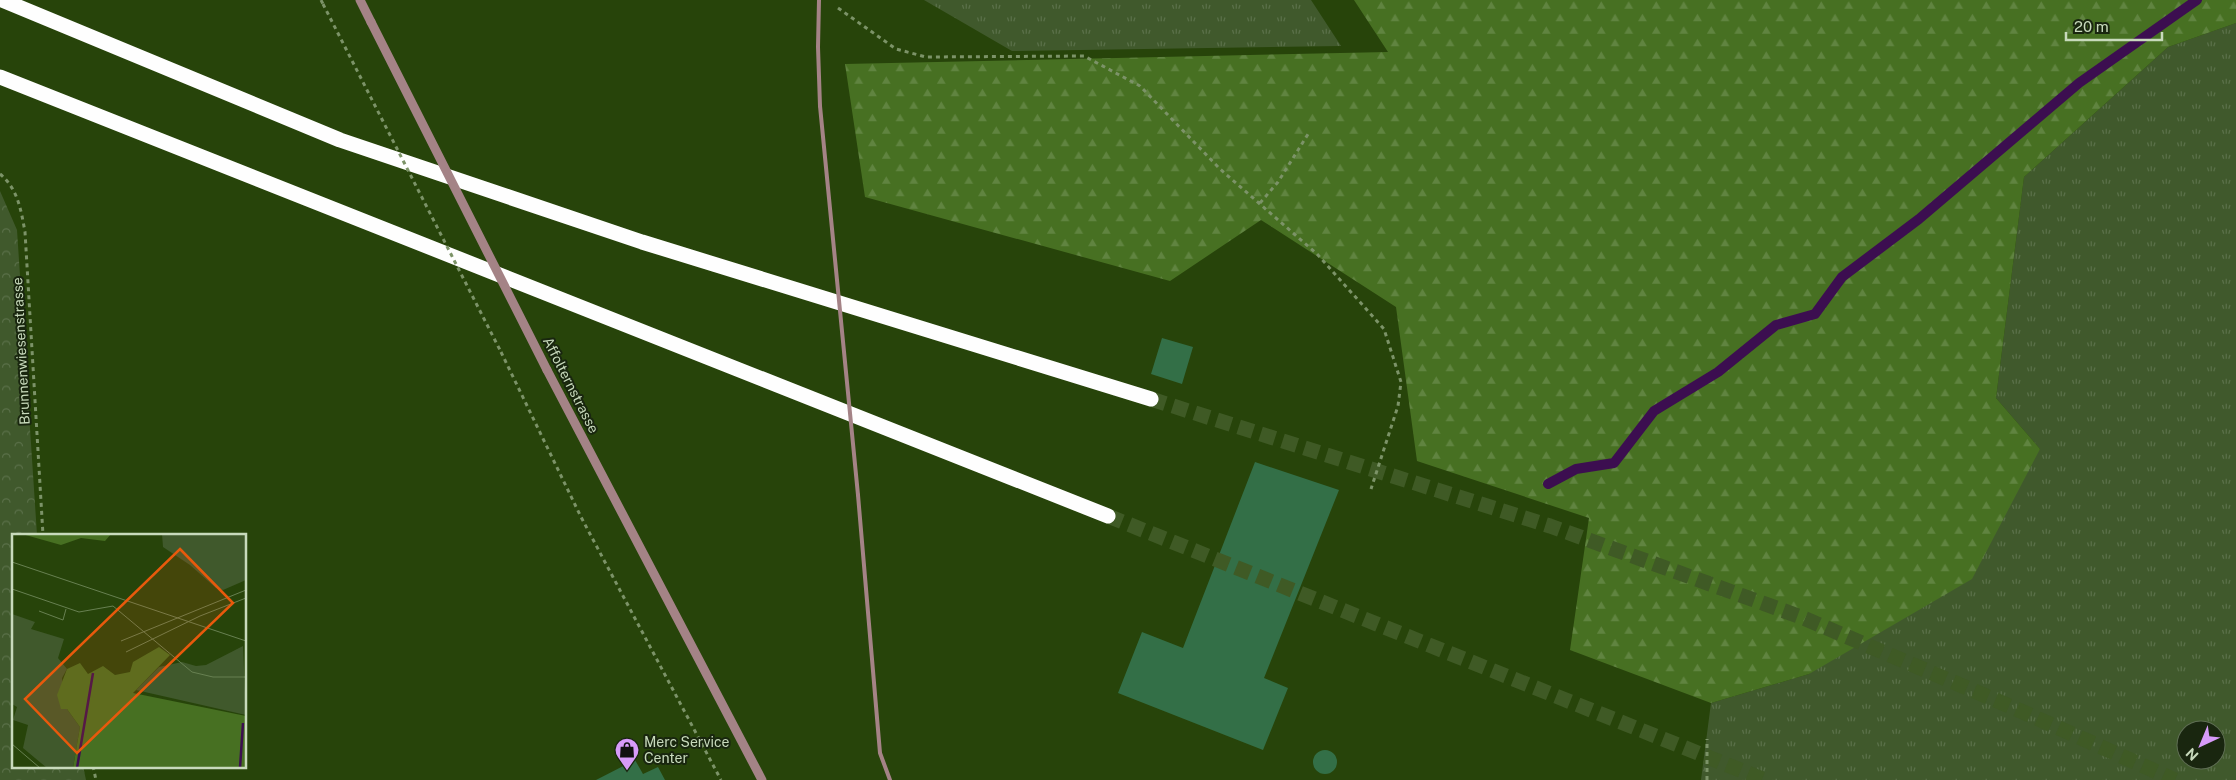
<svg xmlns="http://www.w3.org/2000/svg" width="2236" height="780" font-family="'Public Sans',sans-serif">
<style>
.grass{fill:url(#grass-tufts);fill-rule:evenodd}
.forest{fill:url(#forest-firs)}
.park{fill:url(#park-crowns)}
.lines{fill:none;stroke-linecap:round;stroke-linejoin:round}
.stream{stroke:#3c0e50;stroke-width:10}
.building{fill:#336f47}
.motorway-tunnel{stroke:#3f5a25;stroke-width:15;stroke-dasharray:15 8;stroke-linecap:butt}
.path{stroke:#7c9368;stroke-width:3;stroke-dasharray:4 4;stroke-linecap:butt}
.service{stroke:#a48386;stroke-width:4}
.tertiary{stroke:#a48386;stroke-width:9}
.motorway{stroke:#fefefe;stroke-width:15}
.path-bridge{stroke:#7c9368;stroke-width:3;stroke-dasharray:4 4;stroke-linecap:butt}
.service-bridge{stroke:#a48386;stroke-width:4}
.tertiary-bridge{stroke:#a48386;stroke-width:9}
.labels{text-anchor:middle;stroke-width:4;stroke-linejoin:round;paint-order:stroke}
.street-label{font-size:14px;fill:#c8dabc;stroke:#19260f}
.poi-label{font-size:14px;fill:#c8dabc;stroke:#19260f;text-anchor:start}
.inset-river{fill:none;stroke:#3c0e50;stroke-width:2.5}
.inset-road{fill:none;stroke:#678051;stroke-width:1}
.view{fill:#e8590c;fill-opacity:0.15;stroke:#e8590c;stroke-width:2.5}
.inset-edge{fill:none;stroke:#c8dabc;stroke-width:2.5}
</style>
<defs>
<pattern id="grass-tufts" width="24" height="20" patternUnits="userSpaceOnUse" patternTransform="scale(1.25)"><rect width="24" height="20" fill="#40592c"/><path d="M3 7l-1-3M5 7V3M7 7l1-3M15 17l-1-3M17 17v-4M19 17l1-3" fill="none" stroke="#5a7049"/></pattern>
<pattern id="forest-firs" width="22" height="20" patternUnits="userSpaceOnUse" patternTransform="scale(1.25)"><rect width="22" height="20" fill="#477022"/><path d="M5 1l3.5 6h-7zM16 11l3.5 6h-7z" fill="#608440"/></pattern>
<pattern id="park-crowns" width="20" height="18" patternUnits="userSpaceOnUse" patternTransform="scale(1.25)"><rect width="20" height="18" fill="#40592c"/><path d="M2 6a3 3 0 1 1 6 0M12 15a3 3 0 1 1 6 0" fill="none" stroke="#5a7049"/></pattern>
</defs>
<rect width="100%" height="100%" fill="#27440a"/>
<path class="grass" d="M924 0H1311L1341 46 1012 51Z
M2236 23V780H1701L1711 703 1809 674 2040 449 1996 398 2024 177 2168 47ZM2186 730H2216V760H2186Z"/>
<path class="forest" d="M1354 0H2236V23L2168 47 2024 177 1996 398 2040 449 1972 579 1809 674 1711 703 1570 650 1589 518 1417 461 1396 307 1261 220 1170 281 865 197 845 64 1388 52Z"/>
<path class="park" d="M0 191 17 230 37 535H14V766H83L86 780H0Z"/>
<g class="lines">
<path class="stream" d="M1548 484 1576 469 1614 463 1654 411 1718 372 1776 325 1815 314 1842 277 1919 219 2079 83 2197 0"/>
</g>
<path class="building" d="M1162 338 1193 347 1182 384 1151 374Z
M1255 462 1339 490 1264 678 1288 688 1263 750 1118 693 1142 632 1183 648Z
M1313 762a12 12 0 1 1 24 0a12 12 0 1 1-24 0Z
M635 760 643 774 658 767 665 780H596Z"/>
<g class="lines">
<path class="motorway-tunnel" d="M1151 399 1550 526 1801 617 2014 708 2175 780
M1108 516 1765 780"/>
<path class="path" d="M321 0 323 4
M838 8 896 49 926 57 1084 56 1140 86 1220 169 1317 254 1384 329 1401 382 1398 406 1371 489
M0 174C18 189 21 210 25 232L43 535
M1260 203 1278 182 1310 131
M501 352 581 517 721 780
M93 766 96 780
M1707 780V739"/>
<path class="service" d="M819 0 818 47 820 106
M858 495 880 753 890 780"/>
<path class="tertiary" d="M360 0 371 22
M547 370 762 780"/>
<path class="motorway" d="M2 0 340 140 642 242 1151 399
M0 77 1108 516"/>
<path class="path-bridge" d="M323 4 501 352"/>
<path class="service-bridge" d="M820 106 858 495"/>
<path class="tertiary-bridge" d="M371 22 547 370"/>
</g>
<defs>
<symbol id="shop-pin" viewBox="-11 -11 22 30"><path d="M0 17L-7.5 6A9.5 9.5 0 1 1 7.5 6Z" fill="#d79bf9" stroke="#19260f"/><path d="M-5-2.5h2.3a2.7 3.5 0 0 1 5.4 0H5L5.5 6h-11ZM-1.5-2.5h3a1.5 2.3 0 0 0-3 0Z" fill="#111"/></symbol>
</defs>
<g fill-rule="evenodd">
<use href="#shop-pin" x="613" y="736" width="28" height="38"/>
</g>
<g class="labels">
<g class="street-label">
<text transform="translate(21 351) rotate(-93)" y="5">Brunnenwiesenstrasse</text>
<text transform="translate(571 385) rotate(63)" y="5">Affolternstrasse</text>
</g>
<g class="poi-label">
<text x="644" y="747">Merc Service<tspan x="644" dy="16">Center</tspan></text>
</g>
</g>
<g transform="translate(12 534)">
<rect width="234" height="234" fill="#27440a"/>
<path d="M0 80 23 88 19 95 52 105 46 124 55 135 50 144 55 175 68 193 61 234H35L11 214 16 191 1 186 5 173 0 170ZM231 112 234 181 124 156 147 133 170 128 184 132 194 131Z" fill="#40592c"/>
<path d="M10 0H99L93 7 69 4 49 11ZM147 113 158 121 121 159 234 182V234H61L68 193 55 175H49L45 161 55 135 68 129 76 140 91 132 103 141 118 138 121 128Z" fill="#477022"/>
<path d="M150 0H234V46L211 56 204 54 178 31 151 13Z" fill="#40592c"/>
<path class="inset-river" d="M65 234 81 139M228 234 231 189"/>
<path class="inset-road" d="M0 28 234 107M0 55 67 78 101 72 180 138 201 143H234M27 77 51 86 54 75M109 107 234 56M114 118 188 82 234 64M0 210 28 234"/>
<path class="view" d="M168 15 221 69 65 219 13 165Z"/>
<rect width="234" height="234" class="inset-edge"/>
</g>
<g transform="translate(2201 745) rotate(224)"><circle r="24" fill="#19260f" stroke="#5f6e54"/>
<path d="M0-4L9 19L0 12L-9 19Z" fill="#d79bf9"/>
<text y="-8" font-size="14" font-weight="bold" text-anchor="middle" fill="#c8dabc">N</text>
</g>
<path d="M2066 32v8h96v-8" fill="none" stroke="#c8dabc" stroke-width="2.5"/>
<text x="2074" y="32" font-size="15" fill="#c8dabc" stroke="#19260f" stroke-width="4" paint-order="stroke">20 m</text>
</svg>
